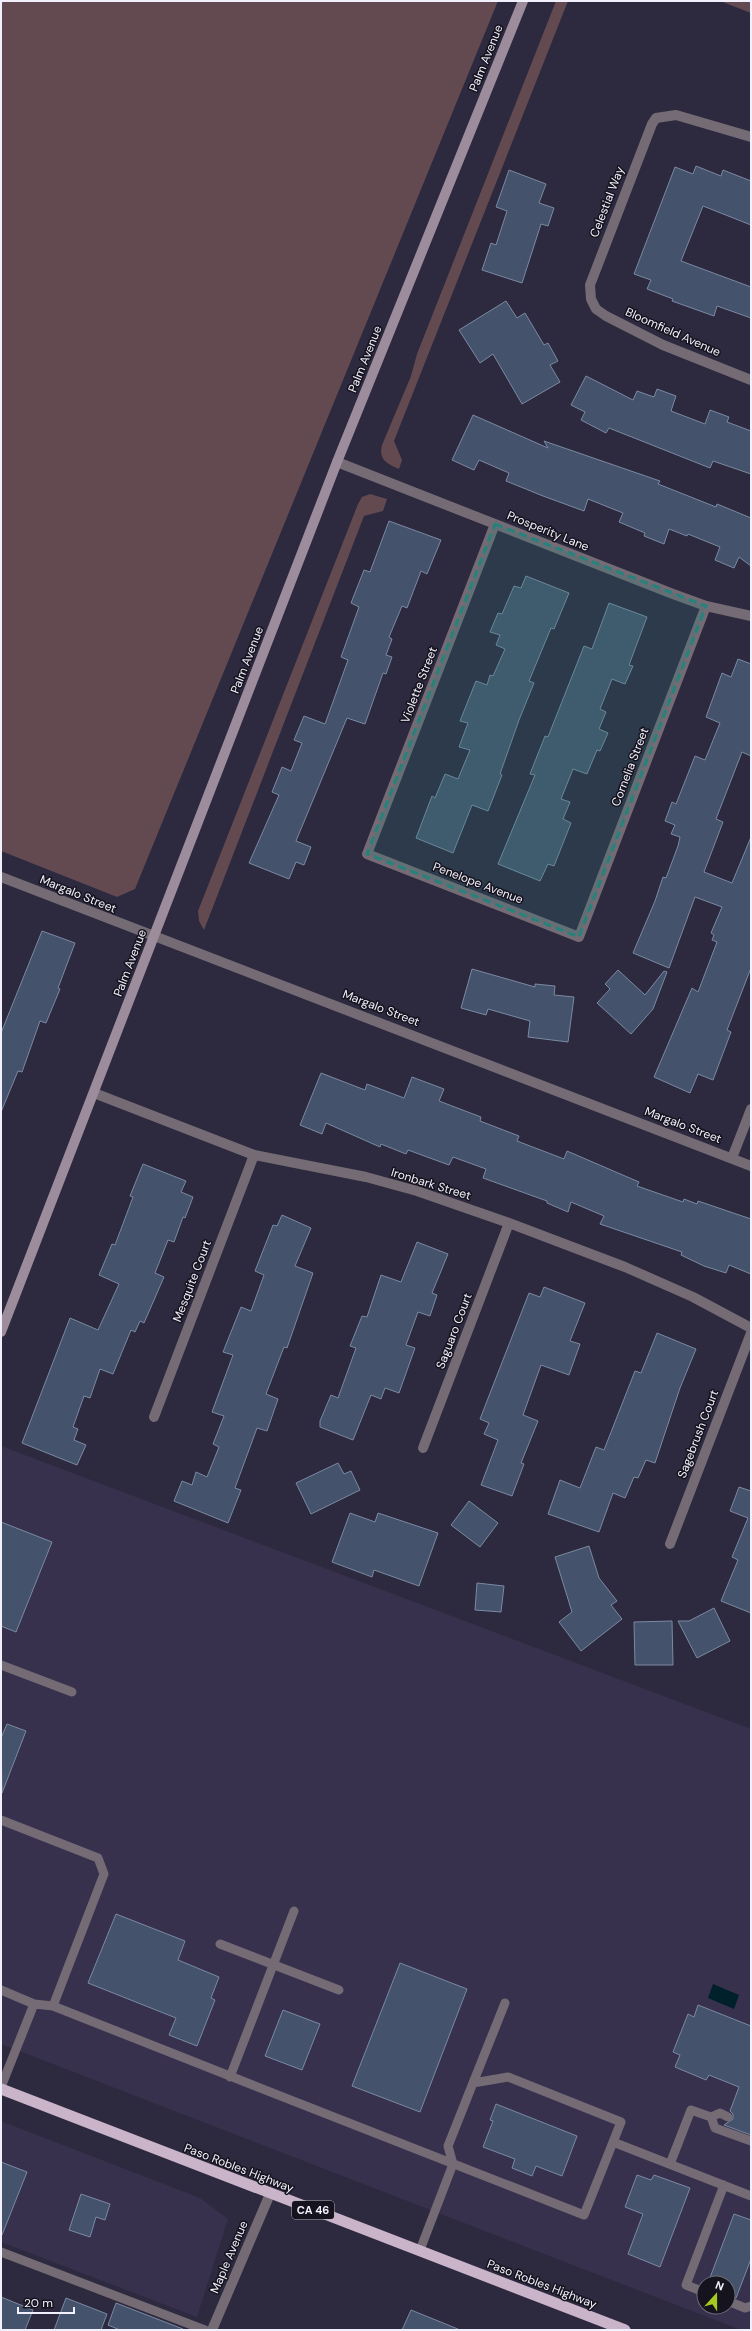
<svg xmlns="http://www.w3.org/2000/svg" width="752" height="2331" font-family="'DM Sans',sans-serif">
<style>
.built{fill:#37314e;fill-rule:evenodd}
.green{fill:#624a50}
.water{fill:#00202b}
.building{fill:#44536b;stroke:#7a8aa2}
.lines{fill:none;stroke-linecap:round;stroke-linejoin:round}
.service{stroke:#746b74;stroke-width:9}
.minor{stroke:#746b74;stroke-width:10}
.tertiary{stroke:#746b74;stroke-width:10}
.secondary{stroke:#9d8d9c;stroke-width:10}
.trunk{stroke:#cab4c9;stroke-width:11}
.marked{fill:#26827c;fill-opacity:0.2;stroke:#26827c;stroke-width:3;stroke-dasharray:8 5;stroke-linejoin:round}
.labels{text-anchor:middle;stroke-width:3;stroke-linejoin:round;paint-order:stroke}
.shield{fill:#15131d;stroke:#b0aeb9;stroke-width:1}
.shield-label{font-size:11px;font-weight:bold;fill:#f2f0fc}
.street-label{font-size:12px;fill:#f2f0fc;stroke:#15131d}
</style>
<rect width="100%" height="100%" fill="#2d293f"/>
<path class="built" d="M1 1446 751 1729V2330H741L1 2044ZM704 2283H728V2307H704Z
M1 2121 200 2198 228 2219 197 2317 1 2242Z"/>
<path class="green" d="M1 1H498L135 889 117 897 1 851Z
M556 1H568L394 441 402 460 399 469C387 464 378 459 382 445L411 376 417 354Z
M720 1H751V13Z
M370 494 387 499 383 511 364 516 204 930 199 921 198 911 358 504 362 497Z"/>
<path class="water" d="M713 1984 739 1995 734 2009 708 1998Z"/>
<path class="building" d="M696 166 721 176 723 170 751 181V225L703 206 681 261 751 287V318L717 306 714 316 672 301 673 299 647 289 651 280 634 274 675 167 693 174Z
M509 170 546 184 539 203 554 208 548 226 541 224 522 283 482 270 491 243 496 245 507 211 496 207Z
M506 301 517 318 525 313 544 345 548 343 558 361 550 365 560 382 522 404 493 354 480 363 459 330Z
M586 376 633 400 637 391 654 397 657 389 676 396 671 411 705 424 710 410 729 417 727 422 751 431V474L713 461 710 468 609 428 606 433 581 420 585 412 571 405Z
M473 415 548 448 544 441 660 481 658 484 716 507 717 504 751 518V566L739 557 734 568 715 560 720 547 688 534 687 536 669 529 664 544 644 536 645 533 619 522 623 513 588 499 584 511 543 496 506 481 509 473 479 460 474 470 452 460Z
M389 521 441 540 427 574 421 571 407 608 402 606 389 637 392 639 386 655 392 657 386 674 383 673 365 724 347 718 296 841 311 847 304 865 296 862 289 879 249 863 279 795 272 792 282 767 291 771 302 743 294 740 304 716 325 724 348 660 341 657 359 607 351 603 364 570 370 572Z
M526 576 569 593 554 629 551 628 529 681 534 683 519 720 500 774 502 775 488 811 472 805 453 853 416 838 432 796 435 798 445 774 458 779 470 750 459 747 468 723 460 721 476 681 487 685 490 675 493 676 505 649 496 645 500 635 490 632 498 613 502 614 514 586 521 588Z
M609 603 647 617 629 665 633 666 625 684 612 679 600 709 606 712 599 729 608 733 600 751 597 750 587 774 573 769 561 799 570 802 563 819 571 823 554 866 548 864 540 881 498 864 535 775 530 774 545 736 548 737 584 646 592 649Z
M738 659 751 664V756L742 752 716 819 723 822 704 872 732 883 751 837V968L727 1030 731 1032 713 1080 698 1074 690 1093 654 1077 692 988 698 992 717 942 712 940 714 935 711 933 722 907 695 897 669 968 633 953 655 901 663 877 666 878 678 846 680 837 671 834 675 825 665 821 672 802 676 804 695 756 705 760 720 723 706 717 722 673 731 677Z
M42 931 75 943 58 988 60 989 46 1023 40 1021 22 1072 18 1071 1 1112V1033Z
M472 969 535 987V984L555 986 554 995 574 997 568 1042 528 1037 530 1021 488 1009 486 1015 461 1008Z
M618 970 645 995 664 971 667 972 653 1009 631 1034 597 1003 610 989 605 984Z
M321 1073 365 1090 367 1084 404 1098 412 1077 444 1089 439 1101 481 1117 480 1121 519 1136 517 1141 564 1159 567 1151 639 1182 637 1186 683 1202 684 1199 697 1204 698 1201 751 1219V1274L729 1265 726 1273 704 1266 681 1255 682 1252 600 1224 604 1216 571 1202 568 1212 547 1203V1201L483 1178 486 1169 453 1157 449 1165 408 1150 406 1154 381 1144 380 1147 326 1123 322 1134 300 1125Z
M143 1164 186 1181 181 1192 193 1197 185 1218 183 1217 174 1242 168 1240 155 1273 164 1277 144 1323 140 1321 135 1332 131 1330 113 1374 100 1369 90 1398 84 1396 73 1427 78 1429 74 1440 86 1445 77 1465 22 1443 70 1318 98 1330 119 1284 99 1275 112 1244 115 1245 133 1197 130 1196Z
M282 1215 311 1228 295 1266 313 1273 287 1348 284 1347 266 1394 278 1399 267 1431 257 1428 235 1488 241 1490 228 1523 174 1501 182 1481 192 1485 196 1472 207 1477 219 1447 213 1444 224 1416 212 1412 233 1355 223 1352 241 1307 251 1311 264 1275 255 1271 273 1225 277 1226Z
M417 1242 448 1254 432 1293 437 1295 430 1316 418 1312 406 1345 415 1348 399 1393 385 1388 381 1399 371 1395 353 1440 320 1427V1421L331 1395 338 1398 356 1348 350 1346 362 1316 367 1317 381 1275 401 1282Z
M544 1287 585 1303 570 1341 580 1344 569 1375 541 1365 523 1415 538 1421 521 1463 524 1464 512 1496 481 1485 498 1440 484 1434 489 1423 480 1419 529 1293 540 1297Z
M657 1333 696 1349 680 1388 655 1463 646 1460 638 1478 634 1477 625 1498 613 1493 599 1532 548 1514 560 1480 580 1488 596 1447 604 1450 635 1371 641 1373Z
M338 1463 344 1474 351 1471 360 1490 311 1514 296 1483Z
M739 1487 751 1491V1613L721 1601 738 1560 732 1557 748 1518 730 1511Z
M469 1501 498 1523 480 1547 451 1525Z
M350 1513 375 1522 378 1513 438 1533 419 1586 374 1570 372 1577 332 1562Z
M1 1522 52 1542 16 1632 1 1626Z
M589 1546 599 1578 617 1601 611 1605 622 1619 581 1651 559 1622 572 1612 555 1557Z
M477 1583 504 1586 501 1612 475 1610Z
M714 1608 730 1641 697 1658 678 1621H689Z
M672 1621 673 1665H635L634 1622Z
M7 1724 26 1731 2 1793 1 1738Z
M116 1914 185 1941 178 1960 219 1977 211 1998 215 2000 197 2046 169 2035 176 2018 88 1983Z
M400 1963 467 1989 420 2112 352 2086Z
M698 2005 751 2026V2135L724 2125 733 2119V2114L730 2111 739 2087 709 2075 706 2080 675 2067 680 2055 673 2052 688 2014 694 2017Z
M283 2010 320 2024 302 2070 265 2056Z
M496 2104 577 2136 562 2176 536 2166 532 2176 512 2168 515 2159 483 2147 493 2121 490 2120Z
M1 2162 27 2172 2 2235H1Z
M637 2175 651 2180 654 2175 690 2188 660 2267 628 2254 643 2214 625 2207Z
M81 2194 110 2204 105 2220 96 2217 90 2237 69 2230Z
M734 2214 751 2220V2259L736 2298 728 2295V2283H708Z
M1 2297 33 2310 25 2330H1Z
M66 2298 107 2314 101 2330H54Z
M116 2303 183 2329V2330H120L108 2325Z
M411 2310 458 2329V2330H402Z"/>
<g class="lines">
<path class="service" d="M1 1665 72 1692
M1 1820 98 1858 104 1874 53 2006
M220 1944 339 1990
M1 1990 34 2004 53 2006C230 2076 406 2146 584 2215L621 2122 508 2077 473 2083 448 2146 453 2164 420 2250
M230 2077 294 1911
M473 2083 505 2003
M1 2087 34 2004
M711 2117 715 2128 751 2141
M613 2142 751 2196
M670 2164 691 2110 711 2117 720 2113 728 2117
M1 2252 205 2330
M704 2292 686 2285 724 2185
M728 2301 745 2308 751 2306"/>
<path class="minor" d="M751 137 676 115 656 118 652 124 590 285 591 299 596 309 606 316 663 345 751 380
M337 462 673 594 706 606 751 616
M495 524 367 854 579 937 706 606
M94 1093 254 1155 366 1177 417 1191 509 1223 625 1267 693 1297 751 1328
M732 1158 751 1109
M154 1417 254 1155
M423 1448 509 1223
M670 1544 751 1333
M212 2330 270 2194"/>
<path class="tertiary" d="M1 877 751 1166"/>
<path class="secondary" d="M1 1332 337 462 523 1"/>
<path class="trunk" d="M1 2089 625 2330"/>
</g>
<path class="marked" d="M495 524 706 606 579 937 367 854Z"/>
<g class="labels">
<rect class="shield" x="292" y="2201" width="42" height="18" rx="3"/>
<g class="shield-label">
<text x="313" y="2214">CA 46</text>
</g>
<g class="street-label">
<text transform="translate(486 58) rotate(-68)" y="4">Palm Avenue</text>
<text transform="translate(607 202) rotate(-69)" y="4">Celestial Way</text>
<text transform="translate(673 332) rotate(24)" y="4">Bloomfield Avenue</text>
<text transform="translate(365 359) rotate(-68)" y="4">Palm Avenue</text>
<text transform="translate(548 531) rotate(22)" y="4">Prosperity Lane</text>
<text transform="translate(247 660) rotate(-69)" y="4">Palm Avenue</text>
<text transform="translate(419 685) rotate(-69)" y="4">Violette Street</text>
<text transform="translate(630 767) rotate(-69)" y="4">Cornelia Street</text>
<text transform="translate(478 883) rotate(21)" y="4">Penelope Avenue</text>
<text transform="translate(78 894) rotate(22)" y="4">Margalo Street</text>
<text transform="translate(130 963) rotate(-69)" y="4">Palm Avenue</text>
<text transform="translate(381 1008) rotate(21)" y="4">Margalo Street</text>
<text transform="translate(683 1125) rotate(21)" y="4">Margalo Street</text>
<text transform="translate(431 1184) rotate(17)" y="4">Ironbark Street</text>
<text transform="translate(192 1281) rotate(-69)" y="4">Mesquite Court</text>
<text transform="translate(454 1331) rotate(-69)" y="4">Saguaro Court</text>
<text transform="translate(698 1434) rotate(-69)" y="4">Sagebrush Court</text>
<text transform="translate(239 2168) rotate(21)" y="4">Paso Robles Highway</text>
<text transform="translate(229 2257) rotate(-67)" y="4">Maple Avenue</text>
<text transform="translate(542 2284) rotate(21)" y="4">Paso Robles Highway</text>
</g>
</g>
<rect width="752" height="2331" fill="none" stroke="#f2f0fc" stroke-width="4"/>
<g transform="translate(716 2295) rotate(21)"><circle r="19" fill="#15131d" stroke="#6d6b76"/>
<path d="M0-3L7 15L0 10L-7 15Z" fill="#a7c81f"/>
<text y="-6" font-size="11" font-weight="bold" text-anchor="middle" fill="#f2f0fc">N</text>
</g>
<path d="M18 2307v6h56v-6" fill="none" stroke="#f2f0fc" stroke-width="2"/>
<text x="24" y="2307" font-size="12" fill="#f2f0fc" stroke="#15131d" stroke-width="3" paint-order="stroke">20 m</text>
</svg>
